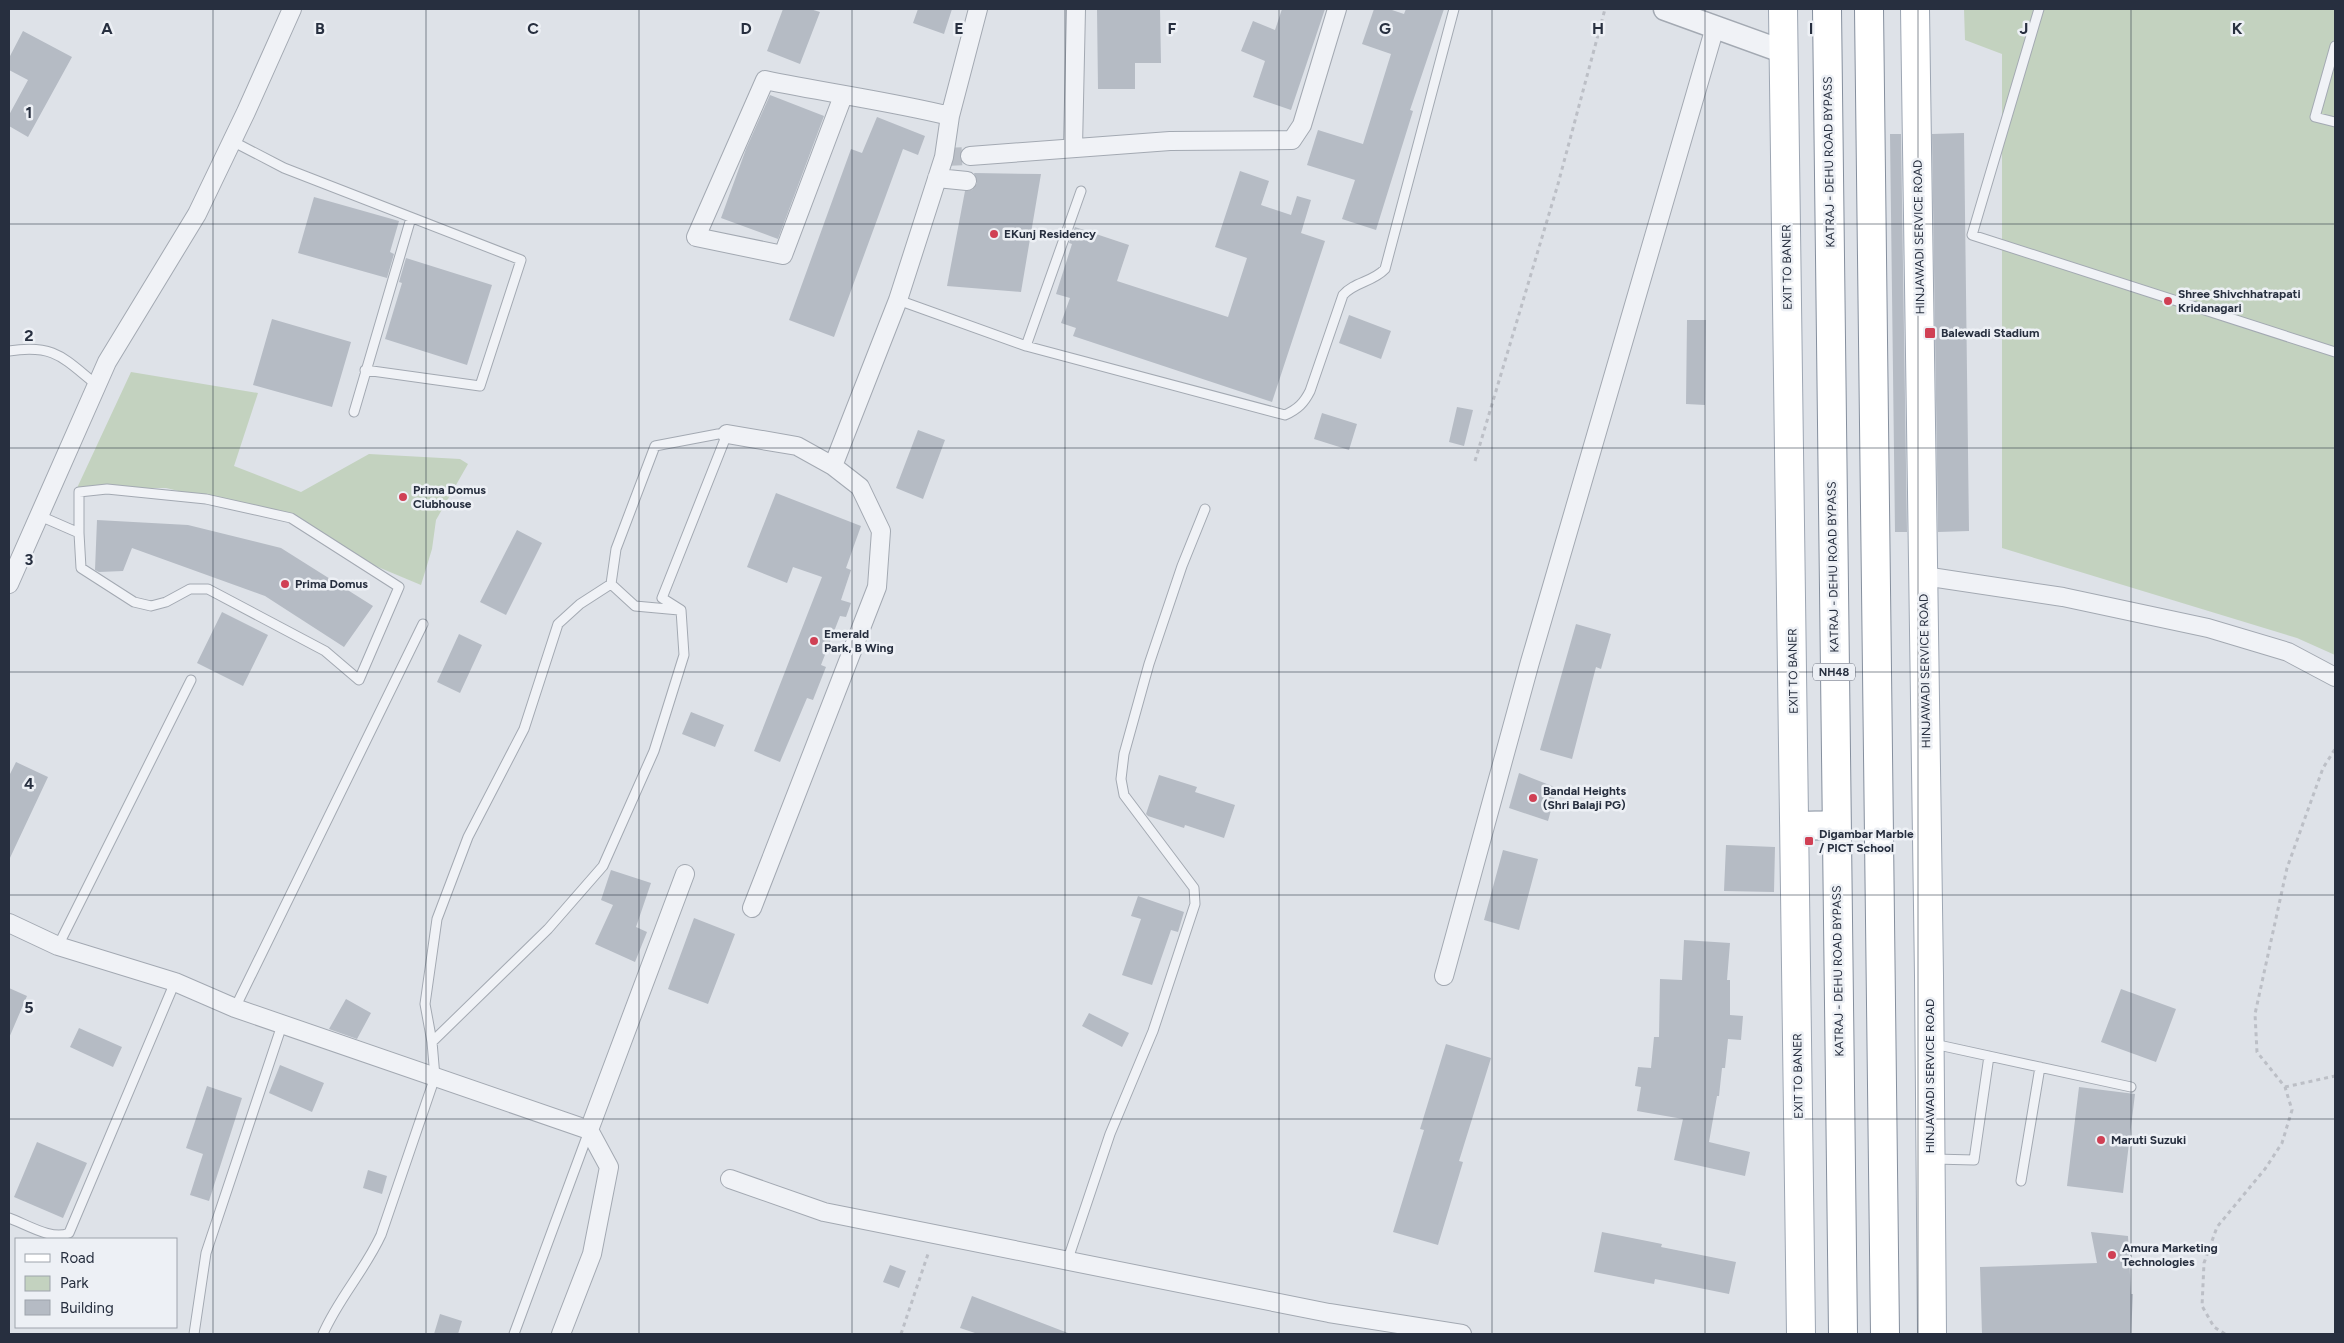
<svg xmlns="http://www.w3.org/2000/svg" width="2344" height="1343" font-family="Figtree,sans-serif">
<style>
.green{fill:#c3d2bf}
.building{fill:#b5bbc4}
.lines{fill:none;stroke-linecap:round;stroke-linejoin:round}
.minor-tunnel{stroke:#b9bec6;stroke-width:18;stroke-dasharray:18 9;stroke-linecap:butt}
.service-casing{stroke:#a3a9b2;stroke-width:11}
.minor-casing{stroke:#a3a9b2;stroke-width:20}
.tertiary-casing{stroke:#a3a9b2;stroke-width:25}
.primary-casing{stroke:#9da6b3;stroke-width:30}
.trunk-casing{stroke:#858f9e;stroke-width:30}
.path{stroke:#bcbfc6;stroke-width:3;stroke-dasharray:4 4;stroke-linecap:butt}
.service{stroke:#f0f2f6;stroke-width:9}
.minor{stroke:#f0f2f6;stroke-width:18}
.tertiary{stroke:#f0f2f6;stroke-width:22}
.primary{stroke:#fff;stroke-width:28}
.trunk{stroke:#fff;stroke-width:28}
.grid{fill:none;stroke:#272f3f;stroke-width:1;stroke-opacity:0.55}
.poi-dot{fill:#d04054;stroke:#edf0f5;stroke-width:2}
.labels{text-anchor:middle;stroke-width:5;stroke-linejoin:round;paint-order:stroke}
.shield{fill:#edf0f5;stroke:#626976;stroke-width:1}
.shield-label{font-size:11px;font-weight:bold;fill:#272f3f}
.street-label{font-size:12px;fill:#272f3f;stroke:#edf0f5}
.poi-label{font-size:12px;font-weight:bold;fill:#272f3f;stroke:#edf0f5;text-anchor:start}
.grid-label{font-size:16px;text-anchor:middle;font-weight:bold;fill:#272f3f;stroke:#edf0f5;stroke-width:5;stroke-linejoin:round;paint-order:stroke}
</style>
<rect width="100%" height="100%" fill="#dee2e8"/>
<path class="green" d="M1964 9H2335V655L2297 638 2002 548V54L1965 40Z
M131 372 258 393 234 466 301 492 369 454 460 459 468 464 436 520 432 549 421 585 366 562 291 518 166 488H77Z"/>
<path class="building" d="M783 9H810L820 12 800 64 767 51Z
M918 9H952L944 34 913 23Z
M1097 9H1160L1161 63H1135V89H1098Z
M1282 9H1325L1291 110 1253 97 1265 61 1241 51 1253 21 1275 30Z
M1374 9H1389L1404 14 1406 9H1444L1410 110 1413 111 1376 230 1342 219 1355 180 1307 165 1318 130 1363 144 1391 54 1362 44Z
M23 31 72 57 28 137 9 126V115L28 80 9 70V58Z
M770 95 824 116 778 239 721 218 746 149Z
M877 117 925 136 918 155 903 149 834 337 789 320 851 149 862 153Z
M1964 133 1969 531 1938 532 1932 134Z
M1890 134H1901L1907 532H1895Z
M1240 171 1269 181 1261 205 1291 215 1297 196 1311 200 1301 233 1325 241 1272 402 1073 336 1076 328 1061 323 1070 298 1056 294 1072 244 1069 243 1075 227 1129 245 1117 281 1228 317 1247 258 1215 247Z
M974 173 1041 174 1021 292 947 286 965 191 972 190 977 183Z
M314 197 399 221 390 252 394 254 387 278 298 253Z
M406 258 492 285 467 365 385 339 402 283 399 282Z
M1349 315 1391 331 1381 359 1339 343Z
M272 319 351 342 332 407 253 385Z
M1687 320H1706L1705 405 1686 404Z
M1457 407 1473 410 1464 446 1449 442Z
M1322 413 1357 424 1349 450 1314 439Z
M918 430 945 440 923 499 896 488Z
M776 493 861 526 846 568 851 570 841 600 851 603 846 617 840 616 821 665 826 667 813 700 807 698 780 762 754 751 822 577 793 567 787 583 747 567Z
M97 520 188 525 281 548 373 606 344 647 265 596 132 548 123 571 99 572 95 570Z
M517 530 542 543 506 615 480 602Z
M222 612 268 635 243 686 197 663Z
M1576 624 1611 634 1601 669 1596 667 1572 759 1540 750Z
M459 634 482 645 460 693 437 682Z
M691 712 724 725 715 747 682 734Z
M16 762 48 777 9 860V776Z
M1519 773 1557 788 1548 821 1509 808Z
M1159 775 1197 787 1195 792 1235 805 1224 838 1185 825 1184 828 1148 816 1146 814Z
M1726 845 1775 847 1774 892 1724 891Z
M1503 850 1538 859 1519 930 1484 920Z
M611 870 651 883 636 927 647 932 635 962 595 944 613 905 601 900Z
M1138 896 1184 912 1178 932 1171 930 1152 985 1122 975 1141 919 1131 916Z
M694 918 735 934 708 1004 668 989Z
M1684 940 1730 943 1727 980H1730V1015L1743 1016 1741 1040 1728 1039 1725 1068H1722L1719 1096H1717L1709 1142 1750 1152 1745 1176 1674 1160 1683 1119 1637 1111 1641 1087 1635 1086 1638 1067 1651 1068 1654 1037H1659L1660 979 1682 980Z
M9 988 27 996 9 1038Z
M2121 989 2176 1009 2156 1062 2101 1042Z
M346 999 371 1013 357 1039 329 1029Z
M1089 1013 1129 1033 1122 1047 1082 1026Z
M79 1028 122 1047 113 1067 70 1047Z
M1446 1044 1491 1058 1459 1161 1463 1162 1438 1245 1393 1232 1424 1130 1420 1129Z
M280 1065 324 1083 312 1112 269 1093Z
M207 1086 242 1098 209 1201 190 1195 203 1154 186 1148Z
M2079 1087 2135 1094 2123 1193 2067 1186Z
M37 1142 87 1163 63 1218 14 1197Z
M368 1170 387 1176 382 1194 363 1188Z
M1602 1232 1662 1244 1661 1247 1736 1262 1729 1294 1655 1279 1654 1284 1594 1272Z
M2091 1232 2128 1236 2131 1294H2133L2131 1334H1982L1980 1267 2097 1263Z
M890 1265 906 1271 899 1288 883 1282Z
M972 1296 1068 1333V1334H978L960 1328Z
M440 1314 462 1321 458 1334H434Z"/>
<g class="lines">
<path class="minor-tunnel" d="M944 157 970 156"/>
<defs>
<path id="service" d="M2039 9 1972 235 2335 352
M2335 46 2315 117 2335 122
M232 141 284 168 521 260 480 386 365 370
M898 300 1026 346 1285 415C1298 409 1304 403 1310 391L1343 295C1354 282 1373 282 1385 269L1454 9
M1026 346 1081 191
M9 351C55 344 63 358 97 385
M354 412 411 218
M40 516 79 533 81 568 134 602 151 606 166 602 190 589H208L325 651 359 680 399 587 291 518 206 499 107 489 79 492V533
M611 584 635 606 679 610
M58 946 191 680
M235 1008 423 624
M1934 1044 2131 1087
M1934 1159 1974 1160 1989 1056
M2021 1181 2040 1067
M9 1218C26 1224 52 1241 69 1233L175 982
M1067 1262 1110 1134 1153 1031 1195 904 1194 888 1124 795 1121 779 1124 754 1149 664 1182 566 1205 509
M194 1334 206 1253 282 1025
M323 1334C338 1299 365 1270 381 1235L435 1077 432 1042 548 929 603 866 654 751 684 655 681 610 662 598 727 434H718L655 446 616 549 611 584 580 604 558 624 524 729 468 837 437 919 425 1004 432 1042
M514 1334 589 1131"/>
<path id="minor" d="M843 96 783 255 696 237 765 80C827 93 889 101 950 116
M1073 147 1076 9
M970 156 1170 141 1292 140 1302 125 1337 9
M937 178 967 181
M727 434 797 446 833 466 860 487 881 531 877 587 752 908
M833 466 898 300 944 157 950 116 978 9
M1924 576 2063 597 2208 628 2288 652 2335 677
M9 584 107 362 197 214 246 112 292 9
M9 923 58 946 175 982 235 1008 589 1130 609 1167 592 1254 561 1334
M1444 976 1530 662 1715 27
M589 1130 685 874
M730 1179 824 1212 1329 1313 1462 1334"/>
<path id="tertiary" d="M1665 9 1784 52"/>
<path id="primary" d="M1783 9 1801 1334
M1915 9 1929 976 1932 1334"/>
<path id="trunk" d="M1827 9 1843 1334
M1869 9 1885 1334
M1795 826 1836 825"/>
</defs>
<use href="#service" class="service-casing"/>
<use href="#minor" class="minor-casing"/>
<use href="#tertiary" class="tertiary-casing"/>
<use href="#primary" class="primary-casing"/>
<use href="#trunk" class="trunk-casing"/>
<path class="path" d="M1475 461 1558 184 1605 9
M2285 1087 2335 1076
M901 1334 929 1251
M2225 1334 2214 1327 2202 1306 2204 1263 2217 1227 2265 1169 2282 1143 2292 1110 2285 1087 2257 1052 2255 1014 2287 868 2323 768 2335 749"/>
<use href="#service" class="service"/>
<use href="#minor" class="minor"/>
<use href="#tertiary" class="tertiary"/>
<use href="#primary" class="primary"/>
<use href="#trunk" class="trunk"/>
</g>
<path class="grid" d="M213 9V1334M426 9V1334M639 9V1334M852 9V1334M1065 9V1334M1279 9V1334M1492 9V1334M1705 9V1334M1918 9V1334M2131 9V1334M9 224H2335M9 448H2335M9 672H2335M9 895H2335M9 1119H2335"/>
<g class="poi-dot">
<circle cx="994" cy="234" r="5"/>
<circle cx="2168" cy="301" r="5"/>
<rect x="1924" y="327" width="12" height="12" rx="2.5"/>
<circle cx="403" cy="497" r="5"/>
<circle cx="285" cy="584" r="5"/>
<circle cx="814" cy="641" r="5"/>
<circle cx="1533" cy="798" r="5"/>
<rect x="1804" y="836" width="10" height="10" rx="2.5"/>
<circle cx="2101" cy="1140" r="5"/>
<circle cx="2112" cy="1255" r="5"/>
</g>
<g class="labels">
<rect class="shield" x="1813" y="663.5" width="42" height="17" rx="4"/>
<g class="shield-label">
<text x="1834" y="676">NH48</text>
</g>
<g class="street-label">
<text transform="translate(1829 162) rotate(-91)" y="4">KATRAJ - DEHU ROAD BYPASS</text>
<text transform="translate(1919 237) rotate(-91)" y="4">HINJAWADI SERVICE ROAD</text>
<text transform="translate(1787 267) rotate(-91)" y="4">EXIT TO BANER</text>
<text transform="translate(1833 567) rotate(-91)" y="4">KATRAJ - DEHU ROAD BYPASS</text>
<text transform="translate(1793 671) rotate(-91)" y="4">EXIT TO BANER</text>
<text transform="translate(1925 671) rotate(-91)" y="4">HINJAWADI SERVICE ROAD</text>
<text transform="translate(1838 971) rotate(-91)" y="4">KATRAJ - DEHU ROAD BYPASS</text>
<text transform="translate(1798 1076) rotate(-91)" y="4">EXIT TO BANER</text>
<text transform="translate(1930 1076) rotate(-90)" y="4">HINJAWADI SERVICE ROAD</text>
</g>
<g class="poi-label">
<text x="1004" y="238">EKunj Residency</text>
<text x="2178" y="298">Shree Shivchhatrapati<tspan x="2178" dy="14">Kridanagari</tspan></text>
<text x="1941" y="337">Balewadi Stadium</text>
<text x="413" y="494">Prima Domus<tspan x="413" dy="14">Clubhouse</tspan></text>
<text x="295" y="588">Prima Domus</text>
<text x="824" y="638">Emerald<tspan x="824" dy="14">Park, B Wing</tspan></text>
<text x="1543" y="795">Bandal Heights<tspan x="1543" dy="14">(Shri Balaji PG)</tspan></text>
<text x="1819" y="838">Digambar Marble<tspan x="1819" dy="14">/ PICT School</tspan></text>
<text x="2111" y="1144">Maruti Suzuki</text>
<text x="2122" y="1252">Amura Marketing<tspan x="2122" dy="14">Technologies</tspan></text>
</g>
</g>
<g class="grid-label">
<text x="107" y="34">A</text>
<text x="320" y="34">B</text>
<text x="533" y="34">C</text>
<text x="746" y="34">D</text>
<text x="959" y="34">E</text>
<text x="1172" y="34">F</text>
<text x="1385" y="34">G</text>
<text x="1598" y="34">H</text>
<text x="1811" y="34">I</text>
<text x="2024" y="34">J</text>
<text x="2237" y="34">K</text>
<text x="29" y="118">1</text>
<text x="29" y="341">2</text>
<text x="29" y="565">3</text>
<text x="29" y="789">4</text>
<text x="29" y="1013">5</text>
</g>
<rect width="2344" height="1343" fill="none" stroke="#272f3f" stroke-width="20"/>
<rect x="15" y="1238" width="162" height="90" fill="#edf0f5" stroke="#9ea3ac"/>
<rect x="25" y="1254" width="25" height="8" fill="#ffffff" stroke="#9ea3ac"/>
<text x="60" y="1263" font-size="15" fill="#272f3f">Road</text>
<rect x="25" y="1276" width="25" height="15" fill="#c3d2bf" stroke="#9ea3ac"/>
<text x="60" y="1288" font-size="15" fill="#272f3f">Park</text>
<rect x="25" y="1300" width="25" height="15" fill="#b5bbc4" stroke="#9ea3ac"/>
<text x="60" y="1313" font-size="15" fill="#272f3f">Building</text>
</svg>
